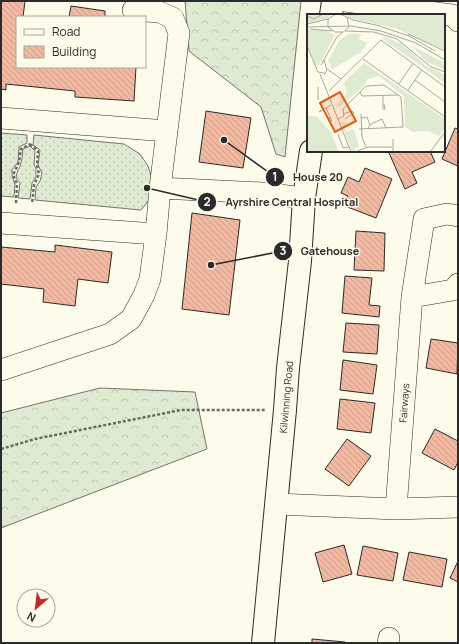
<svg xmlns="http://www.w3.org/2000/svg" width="459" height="644" font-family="Manrope,sans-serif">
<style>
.grass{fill:url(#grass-dots);stroke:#74746e}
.forest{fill:url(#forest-crowns);stroke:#74746e}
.building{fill:url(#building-back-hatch);stroke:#2b2b2b}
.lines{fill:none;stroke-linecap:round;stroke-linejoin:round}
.minor-casing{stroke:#2b2b2b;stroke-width:22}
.major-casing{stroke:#2b2b2b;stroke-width:24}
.path{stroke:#6a6964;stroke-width:2.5;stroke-dasharray:3 2;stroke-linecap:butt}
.minor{stroke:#fdfbea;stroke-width:21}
.major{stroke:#fdfbea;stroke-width:22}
.labels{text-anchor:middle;stroke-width:3;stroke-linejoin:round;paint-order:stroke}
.street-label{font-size:10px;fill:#2b2b2b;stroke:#fdfbea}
.inset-road{fill:none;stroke:#a9a89e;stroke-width:1}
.view{fill:#e8590c;fill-opacity:0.15;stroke:#e8590c;stroke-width:2}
.inset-edge{fill:none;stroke:#2b2b2b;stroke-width:2}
.leader{fill:none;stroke:#2b2b2b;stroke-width:1.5}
.callout-dot{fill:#2b2b2b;stroke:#fdfbea;stroke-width:1.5}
.mark-label{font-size:12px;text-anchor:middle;font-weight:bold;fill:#fff}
.callout-label{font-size:11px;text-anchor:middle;font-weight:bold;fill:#2b2b2b;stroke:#fdfbea;stroke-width:3;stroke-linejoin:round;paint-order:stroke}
</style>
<defs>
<pattern id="grass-dots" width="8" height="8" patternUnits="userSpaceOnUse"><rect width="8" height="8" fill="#deebd1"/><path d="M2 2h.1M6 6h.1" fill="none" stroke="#bfcab4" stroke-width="1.8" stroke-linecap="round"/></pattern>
<pattern id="forest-crowns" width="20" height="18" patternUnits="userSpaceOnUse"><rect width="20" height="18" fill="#deebd1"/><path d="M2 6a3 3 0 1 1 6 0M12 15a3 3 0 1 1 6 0" fill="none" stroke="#bfcab4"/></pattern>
<pattern id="building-back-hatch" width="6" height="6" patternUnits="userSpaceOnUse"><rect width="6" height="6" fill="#f2b8a0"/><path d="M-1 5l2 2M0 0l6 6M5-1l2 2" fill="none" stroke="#d09e8a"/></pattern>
</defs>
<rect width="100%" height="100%" fill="#fdfbea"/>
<path class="grass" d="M1 133 27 135V143L19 147 18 162 12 170V176L15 184 14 197 1 196Z
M34 135 124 144 140 154 148 166 152 178 150 199 141 210 35 200 36 187 40 181 42 173 38 165 40 150 33 145Z
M30 146 35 151 34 165 36 168V177L32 183 30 199 18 198 20 183 16 178C17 169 20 169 21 162 23 157 22 153 23 149Z"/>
<path class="forest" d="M185 1H301L285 157 276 154 261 107 189 51Z
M100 388 195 392 207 449 1 528V413Z"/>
<path class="building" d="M1 1H25L23 17H17V67H136L134 101 75 97V91L6 84V90L1 89Z
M71 6 105 11V17H69Z
M206 111 251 118 243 168 199 162Z
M455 128 458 129V166L442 159Z
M393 151H430L435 162 412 172 417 183 405 189 389 153Z
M365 168 392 179 376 218 345 206 348 196 341 193 348 177 359 182Z
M192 213 240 220 229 315 182 309Z
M356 231 385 233 384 271 354 270Z
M55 245 112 252 108 283 78 279 75 306 43 302 44 289 1 284V247L55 252Z
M345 276 372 278 369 305 380 306 379 317 342 313Z
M346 323 379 325 377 354 343 352Z
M431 339 458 343 457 374 426 368Z
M343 360 377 365 373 394 340 390Z
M340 399 375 403 371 433 337 429Z
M435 429 458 441V462L454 470 422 453Z
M347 439 371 456 349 486 325 469Z
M344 545 352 574 323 582 315 553Z
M363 546 398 553 393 581 357 575Z
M409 552 447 559 442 587 403 580Z
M458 561V582L450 578Z
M312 639 345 642 344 643H312Z"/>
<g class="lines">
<defs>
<path id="minor" d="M345 1 452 15 458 21
M133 10 159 12 173 18 179 33 160 188
M1 118 167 131
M1 223 156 234
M412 297 453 290 458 284
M1 370 110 334 131 319 144 295 150 279 156 234 160 188 263 193 304 198
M276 504 396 509 458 507
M396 509 412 297 424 219 447 214 458 216
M388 643 389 638"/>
<path id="major" d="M331 15 333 1
M263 643 285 410 288 368 300 261 304 198 311 151"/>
</defs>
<use href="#minor" class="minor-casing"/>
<use href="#major" class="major-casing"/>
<path class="path" d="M30 144 38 151 37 165 39 174 34 185 32 204
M16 203 17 184 13 175 19 162 21 149 30 144
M1 449 35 439 181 410H265"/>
<use href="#minor" class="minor"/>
<use href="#major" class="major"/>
</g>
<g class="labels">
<g class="street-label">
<text transform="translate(286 397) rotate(-85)" y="4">Kilwinning Road</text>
<text transform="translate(404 403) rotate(-86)" y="4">Fairways</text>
</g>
</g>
<g transform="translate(307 14)">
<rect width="138" height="138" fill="#fdfbea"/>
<path d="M0 101 10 103 23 117 32 138H0Z" fill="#deebd1"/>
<path d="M0 16H18L28 21 12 51 8 50 0 30ZM41 20H55L51 25 61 29 54 38 25 55 21 47 32 27ZM78 23 95 30 119 52 138 61V69L76 25ZM105 32 136 48 138 56 120 48ZM57 49 138 105V114L132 122 122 117 106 118 98 113 97 82 72 62 60 65 58 71 31 94 29 92 40 79 37 68ZM33 107 39 109 41 113 38 114 39 117 47 115 52 133 48 134V137H45Z" fill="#deebd1"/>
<path d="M0 0H25L19 5 0 9ZM35 0H138V36L88 14 45 5Z" fill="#deebd1"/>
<path class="inset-road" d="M29 0 21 5V13L28 18H35M33 0 46 6 73 12M49 0H97M0 2 7 5 16 0M0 10 21 5M72 12 102 22 128 37M0 13 44 12 74 17 109 29 138 46M3 15 25 17M38 17 67 18 90 25 124 53 138 58M101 20 138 37M0 32 11 58 17 59M56 45 138 103M14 51 30 23 42 13 40 3M20 55 34 65 74 26 138 73M13 60 44 138M17 61 20 56 17 46M108 66 138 88M92 70 106 49M101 76 115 56M22 77 34 65M53 78 55 82 91 81M76 82V95H78L77 90M11 86V73M19 94 23 103 25 107 22 108 23 103M14 96 12 98 24 91M36 100 45 97 47 99 38 105M54 100 55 123 59 133M54 104 60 103 63 111M31 105 37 102 36 95 59 72 77 71 94 83 96 113 52 115M61 114 64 110 75 105 79 114M31 120 36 134 42 133M48 138 61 133H85M86 138V125M123 138 138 118"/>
<path class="view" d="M33 78 49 107 28 118 13 89Z"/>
<rect width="138" height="138" class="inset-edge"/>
</g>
<path class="leader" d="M224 140L275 177M147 188L207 202M211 265L283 251"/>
<g class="callout-dot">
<circle cx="224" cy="140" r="4"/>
<circle cx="147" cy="188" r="4"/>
<circle cx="211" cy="265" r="4"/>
<circle cx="275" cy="177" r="10"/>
<circle cx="207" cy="202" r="10"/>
<circle cx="283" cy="251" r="10"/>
</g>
<g class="mark-label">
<text x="275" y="181">1</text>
<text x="207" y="206">2</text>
<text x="283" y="255">3</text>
</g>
<g class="callout-label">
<text x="318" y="181">House 20</text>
<text x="292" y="206">Ayrshire Central Hospital</text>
<text x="330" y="255">Gatehouse</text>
</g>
<rect width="459" height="644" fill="none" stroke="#2b2b2b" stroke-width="4"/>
<rect x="16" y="16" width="130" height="52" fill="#fdfbea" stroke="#a9a89e"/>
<rect x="24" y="29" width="20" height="6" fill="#fdfbea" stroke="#a9a89e"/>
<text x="52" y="36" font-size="12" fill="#2b2b2b">Road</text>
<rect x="24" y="46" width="20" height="12" fill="url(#building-back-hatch)" stroke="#a9a89e"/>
<text x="52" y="56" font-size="12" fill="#2b2b2b">Building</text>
<g transform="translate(36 608) rotate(208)"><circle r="19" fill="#fdfbea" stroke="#a9a89e"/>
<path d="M0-3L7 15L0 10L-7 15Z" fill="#c62828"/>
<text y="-6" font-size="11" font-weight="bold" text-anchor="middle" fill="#2b2b2b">N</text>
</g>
</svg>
